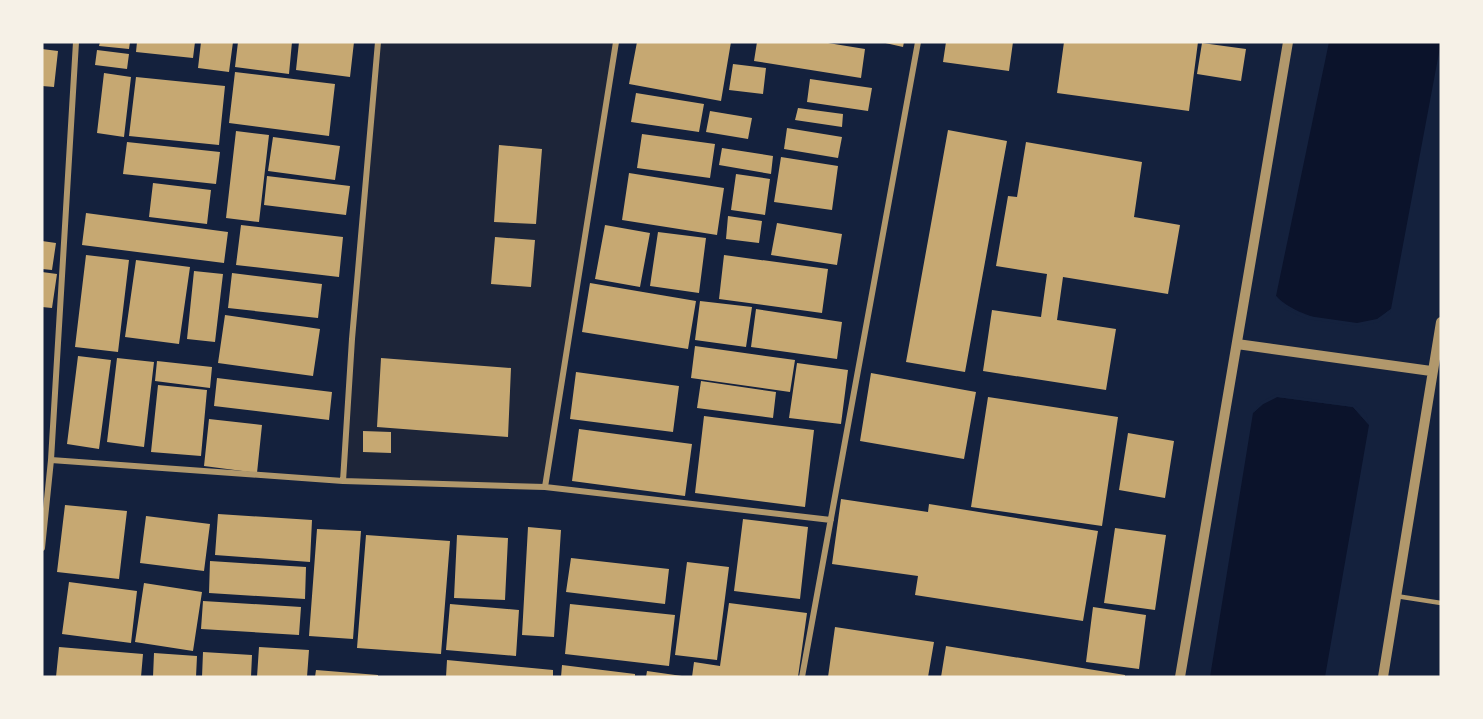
<svg xmlns="http://www.w3.org/2000/svg" width="1483" height="719" font-family="'Noto Serif',serif">
<style>
.green{fill:#1d2539}
.water{fill:#0b132b}
.pier{fill:#14213d}
.building{fill:#c6a872}
.lines{fill:none;stroke-linecap:round;stroke-linejoin:round}
.service{stroke:#b1986c;stroke-width:4.5}
.minor{stroke:#b1986c;stroke-width:6}
.tertiary{stroke:#b1986c;stroke-width:10}
</style>
<rect width="100%" height="100%" fill="#14213d"/>
<path class="green" d="M379 42H616L545 487 343 481Z"/>
<path class="water" d="M1329 42H1441L1391 309C1386 312 1381 318 1376 320 1349 330 1295 317 1276 296Z
M1277 397 1353 407 1369 425 1325 677H1210L1253 413 1263 404Z"/>
<path class="pier" d="M1276 296 1286 307 1308 316 1357 323 1377 319 1391 309 1390 313 1379 322 1357 326 1307 319 1284 309 1275 300Z
M1276 394 1354 405 1366 414 1369 425 1353 407 1277 397 1263 404 1253 413 1261 402Z"/>
<path class="building" d="M100 42H130L129 49 99 46Z
M137 42H195L193 58 136 52Z
M201 42H233L229 72 198 68Z
M238 42H292L289 74 235 67Z
M299 42H354L350 77 296 70Z
M637 42H731L721 101 629 84Z
M757 42H822L865 49 861 78 754 61Z
M881 42H904L903 47Z
M946 42H1013L1009 71 943 62Z
M1064 42H1198L1189 111 1057 93Z
M1202 43 1246 49 1241 81 1197 74Z
M42 49 58 51 54 87 42 86Z
M97 50 129 54 127 69 95 65Z
M733 64 766 68 763 94 729 90Z
M235 72 335 84 329 136 229 123Z
M104 73 131 77 124 137 97 133Z
M136 77 225 86 219 145 129 136Z
M810 79 872 88 868 111 807 102Z
M636 93 704 104 699 132 631 122Z
M798 108 843 114 842 127 795 120Z
M710 111 752 118 748 139 706 132Z
M787 128 842 137 838 158 784 149Z
M948 130 1007 141 965 372 906 362Z
M236 131 269 135 259 222 226 218Z
M642 134 715 144 710 178 637 168Z
M273 137 340 146 335 180 268 171Z
M127 142 220 152 216 184 123 174Z
M1026 142 1142 162 1134 217 1180 225 1168 294 1063 277 1057 320 1116 329 1106 390 983 371 992 310 1041 317 1047 274 996 266 1008 196 1017 197Z
M499 145 542 149 536 224 494 222Z
M722 148 773 156 771 174 719 165Z
M781 157 838 166 832 210 774 202Z
M629 173 724 188 717 235 622 220Z
M736 174 770 179 765 215 731 210Z
M267 176 350 186 346 215 264 205Z
M153 183 211 190 207 224 149 217Z
M86 213 228 232 224 263 82 245Z
M728 216 762 221 759 243 726 239Z
M777 223 842 234 837 265 771 255Z
M241 225 343 237 339 277 236 265Z
M605 225 650 233 640 287 595 279Z
M658 232 706 238 699 293 650 286Z
M495 237 535 240 531 287 491 284Z
M42 241 56 243 52 270 42 269Z
M86 255 129 260 118 352 75 347Z
M724 255 828 269 822 313 719 299Z
M136 260 190 267 179 344 125 337Z
M194 271 223 274 215 342 187 339Z
M42 272 57 274 52 308 42 307Z
M232 273 322 284 318 318 228 308Z
M590 283 696 301 688 349 582 332Z
M700 301 752 307 746 347 695 340Z
M756 309 842 322 837 359 751 347Z
M225 315 320 329 313 376 218 363Z
M695 346 795 360 790 392 691 378Z
M78 356 111 360 99 449 67 444Z
M117 358 154 362 144 447 107 442Z
M381 358 511 368 508 437 377 427Z
M157 361 212 367 210 388 155 381Z
M797 363 848 370 841 424 789 418Z
M576 372 679 386 673 432 570 419Z
M871 373 976 392 964 459 860 441Z
M217 378 332 392 329 420 214 406Z
M701 381 776 392 773 418 697 408Z
M158 385 207 390 201 456 151 452Z
M988 397 1118 417 1102 526 971 507Z
M704 416 814 430 805 507 695 493Z
M209 419 262 425 257 473 204 466Z
M579 429 692 444 685 496 572 481Z
M363 431 391 432V453L363 452Z
M1128 433 1174 441 1165 498 1119 490Z
M841 499 928 512 929 504 1098 531 1083 621 915 595 918 576 832 564Z
M65 505 127 511 119 579 57 572Z
M218 514 312 520 310 562 215 555Z
M146 516 210 524 204 571 140 563Z
M743 519 808 527 800 599 734 591Z
M528 527 561 530 554 637 522 635Z
M1115 528 1166 535 1155 610 1104 603Z
M317 529 361 531 353 639 309 636Z
M366 535 450 541 441 654 357 648Z
M457 535 508 538 505 600 454 598Z
M571 558 669 569 665 604 566 592Z
M210 561 306 567 305 599 209 593Z
M687 562 729 567 717 660 675 655Z
M69 582 137 591 131 643 62 634Z
M144 583 202 592 193 651 135 642Z
M203 601 301 607 299 635 201 629Z
M729 603 807 613 798 677H692L694 662 720 666Z
M450 604 519 610 516 656 446 650Z
M570 604 675 615 669 666 565 654Z
M1093 607 1146 615 1139 669 1086 662Z
M835 627 934 642 928 677H828Z
M946 646 1125 675V677H941Z
M59 647 143 654 141 677H56Z
M259 647 309 650 307 677H257Z
M203 652 252 655 251 677H202Z
M154 653 197 656 196 677H153Z
M447 660 553 670V677H446Z
M562 665 635 674V677H561Z
M316 670 378 675V677H315Z
M647 671 682 676V677H646Z"/>
<g class="lines">
<path class="service" d="M1396 596 1441 603"/>
<path class="minor" d="M51 460 343 481 545 487 831 520
M343 481 352 339 378 42
M545 487 616 42
M42 548 51 460 76 42
M802 677 918 42"/>
<path class="tertiary" d="M1237 344 1431 371
M1180 677 1288 42
M1383 677 1441 322"/>
</g>
<rect width="1483" height="719" fill="none" stroke="#f6f1e7" stroke-width="87"/>
</svg>
